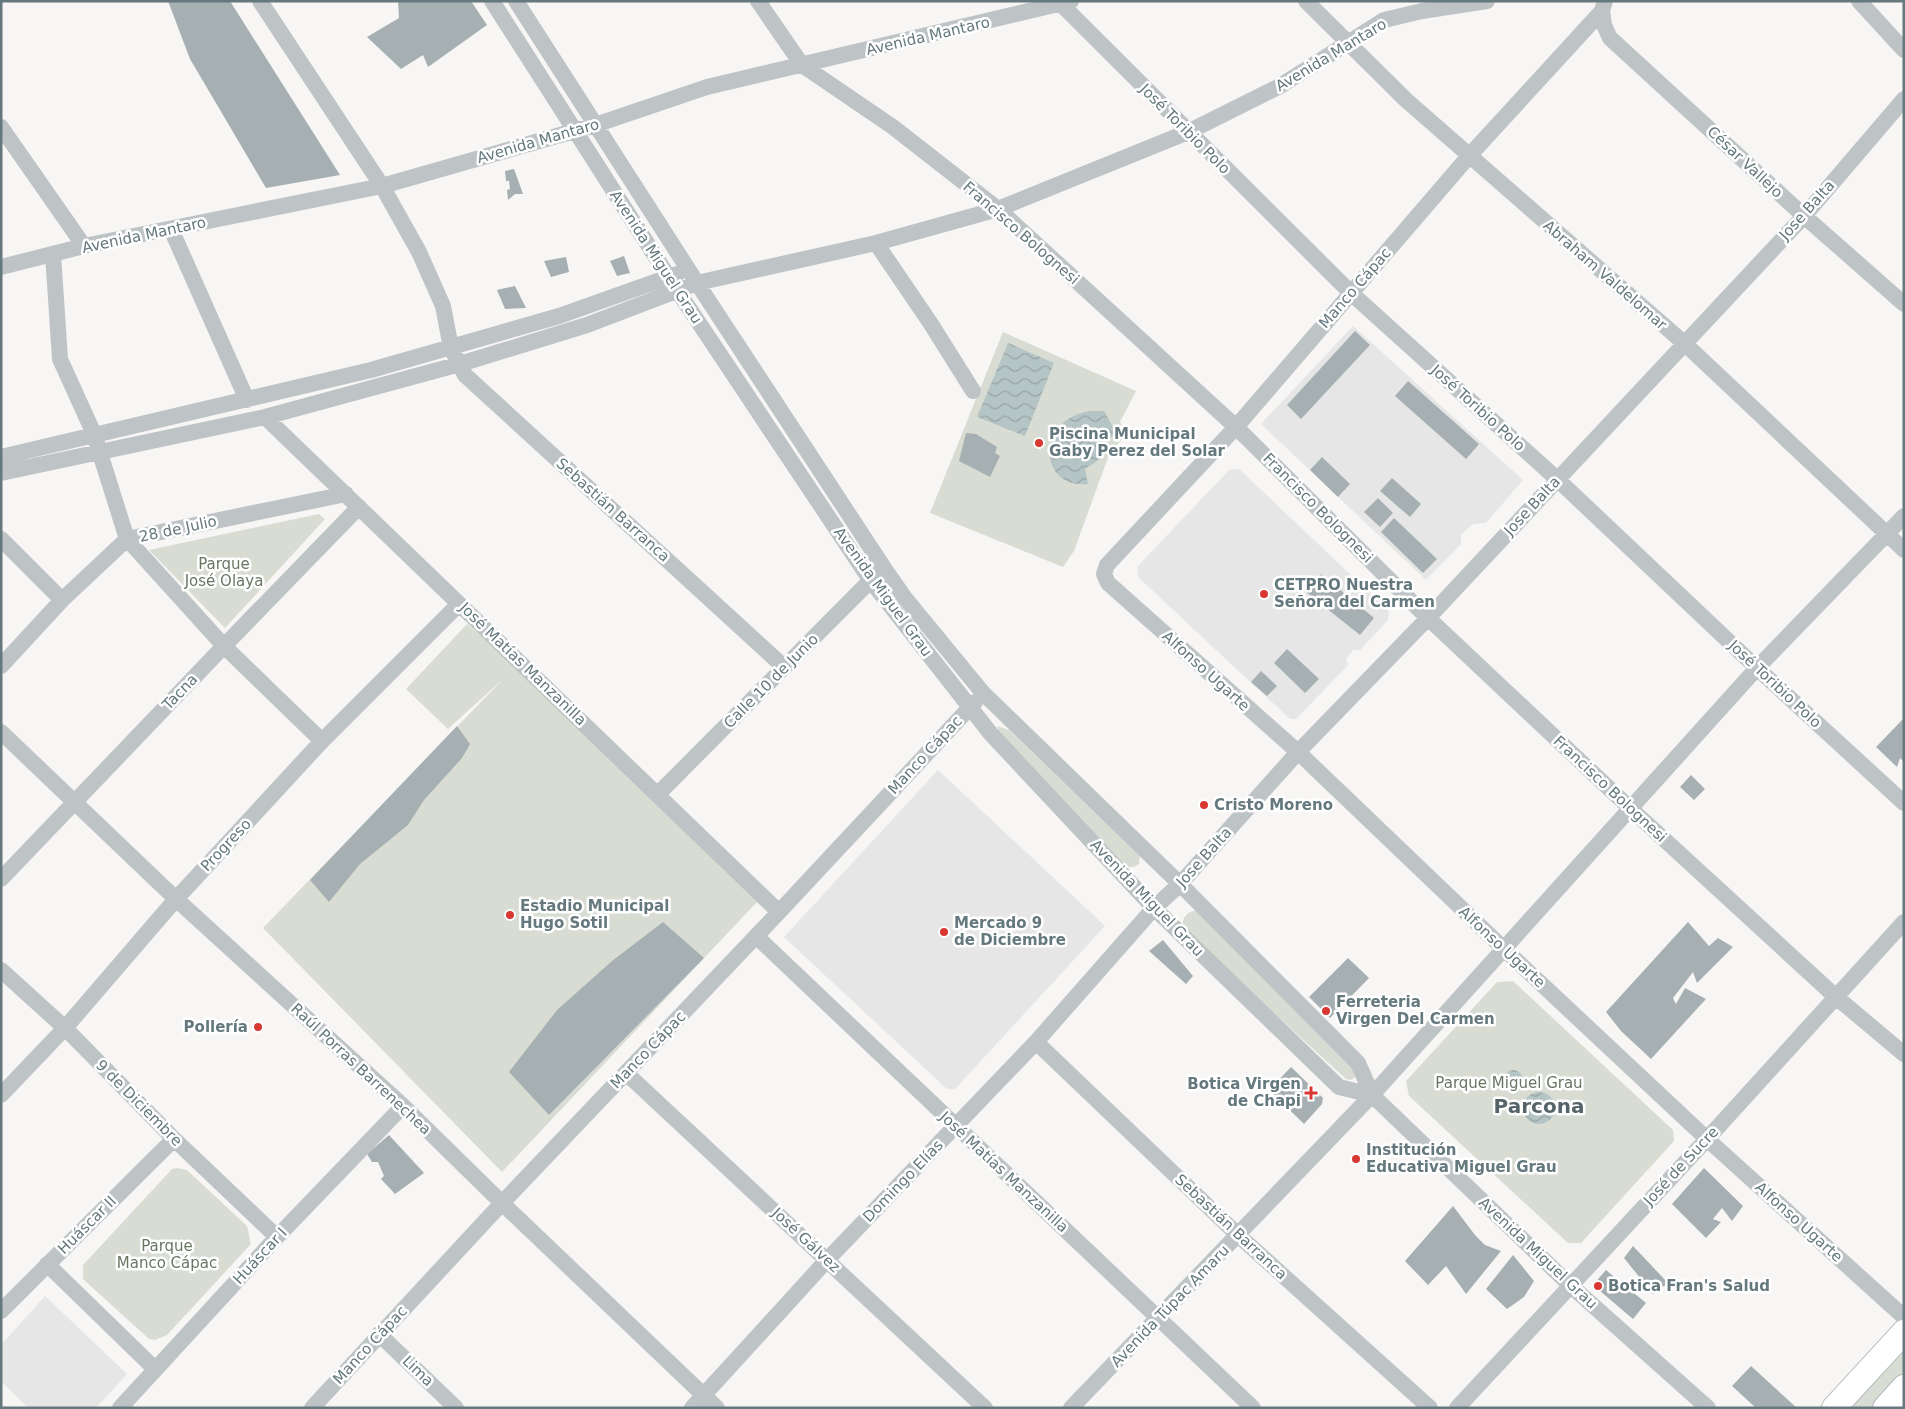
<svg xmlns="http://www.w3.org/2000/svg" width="1905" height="1409" font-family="'DejaVu Sans',sans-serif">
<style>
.built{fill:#e5e6e5}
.green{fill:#d8dcd3}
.water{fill:url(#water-waves)}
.building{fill:#a6b0b3}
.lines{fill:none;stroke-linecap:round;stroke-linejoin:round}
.secondary-casing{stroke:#b0b8ba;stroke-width:26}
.street{stroke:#bec4c5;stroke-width:16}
.secondary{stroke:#fff;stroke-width:24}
.poi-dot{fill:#d83732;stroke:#fff;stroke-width:2}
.labels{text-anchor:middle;stroke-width:5;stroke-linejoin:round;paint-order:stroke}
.street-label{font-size:15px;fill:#64787d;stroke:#fff}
.poi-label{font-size:15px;font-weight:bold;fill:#64787d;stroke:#fff;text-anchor:start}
.park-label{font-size:15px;fill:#697662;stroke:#fff}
.district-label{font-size:20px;font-weight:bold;fill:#556469;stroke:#fff}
</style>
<defs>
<pattern id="water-waves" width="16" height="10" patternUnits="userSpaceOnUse" patternTransform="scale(1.25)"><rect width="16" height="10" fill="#b5c4c5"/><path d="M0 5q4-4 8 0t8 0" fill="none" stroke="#97a4a5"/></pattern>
</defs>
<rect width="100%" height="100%" fill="#f7f6f4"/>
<path class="built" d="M1353 326 1523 480 1486 523 1473 524 1461 535V544L1426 580 1261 424Z
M1239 469 1389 611 1388 620 1360 650H1353L1346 659 1348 665 1296 719H1290L1138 577 1137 567 1229 470Z
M938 770 1105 926 955 1089H947L784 937Z
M45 1296 127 1374 96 1408H28L1 1381V1345Z"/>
<path class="green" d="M1003 332 1136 391 1120 422 1128 433 1110 452 1074 551 1063 567 930 513Z
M319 514 325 519 225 628 149 550Z
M467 624 515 666 757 902 502 1172 263 928 504 678 448 729 406 689Z
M997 726 1009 730 1140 856 1139 864 1134 867H1124L1000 735Z
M1193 911H1198L1356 1070 1355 1077 1351 1080 1346 1079 1184 931C1181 921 1184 914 1193 911Z
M1513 981 1673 1130 1674 1141 1581 1243H1568L1409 1096 1406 1081 1497 982Z
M177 1168 187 1170 247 1226 251 1244 167 1335 155 1340 149 1339 83 1279V1265L172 1169Z
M1904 1347V1377L1875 1408H1850Z"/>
<path class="water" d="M1008 343 1054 363 1025 436 977 417Z
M1090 411H1104L1117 434 1099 444 1100 459 1085 469 1088 484C1039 490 1034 420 1090 411Z
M1503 1080a10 10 0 1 1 20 0a10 10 0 1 1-20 0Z
M1523 1108a16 16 0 1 1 32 0a16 16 0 1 1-32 0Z"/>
<path class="building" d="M168 1H230L340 175 266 188 190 59Z
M398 1H471L487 25 428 67 423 55 401 69 367 37 399 18Z
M514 169 523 194H515L508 200 507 190 510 189 509 181H506L505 171Z
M624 256 630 273 617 276 610 261Z
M566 257 569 272 551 277 544 261Z
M515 286 526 308 505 309 497 290Z
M1355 331 1370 345 1301 419 1287 405Z
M1408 381 1479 444 1466 459 1395 396Z
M966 433 976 434 997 447 995 453 1000 456 990 477 959 461Z
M1322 457 1350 484 1338 497 1310 470Z
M1392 478 1421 504 1410 517 1380 491Z
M1378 498 1393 513 1380 527 1364 512Z
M1394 518 1437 559 1423 573 1381 532Z
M1321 574 1374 618 1360 635 1306 592Z
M1287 649 1319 679 1305 693 1274 663Z
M1261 671 1277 686 1267 696 1251 682Z
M1904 718V762L1900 758 1897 767 1876 747Z
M457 726 470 744 462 758 424 800 408 825 360 864 329 902 310 880Z
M1691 775 1705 789 1694 800 1680 787Z
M663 922 704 958 549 1115 509 1072 557 1010 612 961Z
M1688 922 1709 946 1718 938 1733 947 1697 983 1693 972 1673 998 1676 1004 1685 988 1706 999 1651 1059 1621 1031 1606 1012Z
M1163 940 1193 976 1186 984 1149 951Z
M1348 958 1369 978 1330 1018 1309 997Z
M1291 1067 1323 1098 1322 1104 1304 1124 1269 1090Z
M389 1135 424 1173 395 1194 381 1179 384 1176 378 1162H372L367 1154Z
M1704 1168 1743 1206 1732 1221 1722 1208 1713 1219 1721 1222 1706 1238 1672 1204Z
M1453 1206 1475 1235 1485 1245 1501 1251 1466 1294 1446 1266 1428 1285 1405 1261Z
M1633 1246 1668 1283 1653 1294 1624 1258Z
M1513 1255 1534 1281 1524 1297 1507 1309 1486 1289Z
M1606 1270 1646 1303 1633 1319 1593 1285Z
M1751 1366 1797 1408H1756L1732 1386Z"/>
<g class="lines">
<defs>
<path id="secondary" d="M1834 1408 1904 1332
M1885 1408 1904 1387"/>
</defs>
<use href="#secondary" class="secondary-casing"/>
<path class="street" d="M260 1 382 186 419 252 443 306 451 348 465 375 784 667
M492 1 677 290 871 581 991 734 1154 908 1339 1087 1372 1095
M516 1 697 283 884 568 905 598 983 693 1180 884 1358 1063 1372 1095 1570 1285 1708 1408
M758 1 802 65 893 127 998 209 1236 427 1428 618 1631 809 1836 997 1904 1054
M1306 1 1406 100 1684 343 1904 550
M1605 1 1602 11 1469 156 1236 427 1107 565 1104 574 1108 583 1298 752 1503 948 1707 1139 1904 1317
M1859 1 1904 50
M1061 4 1351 293 1557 479 1757 668 1904 803
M1602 11 1604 25 1610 38 1804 216 1904 304
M1 127 84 246
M171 229 247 400
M876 243 931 324 973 391
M53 254 60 359 94 434 127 539 224 646 322 741
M1 267 84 246 382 186 595 125 707 87 1071 1
M265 417 779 912
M1 457 371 370 559 316 677 274
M1 473 265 417 460 364 587 325 697 283 876 243 998 209 1188 132 1280 86 1384 20 1422 11 1487 1
M1 539 62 600
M1 666 62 600 127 539 346 494
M1 732 176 899 403 1106 502 1203 717 1408
M658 794 877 574
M1 879 224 646 359 507
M756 936 1253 1408
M1 970 65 1028 174 1139 277 1237
M1036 1042 1238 1235 1430 1408
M626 1073 985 1408
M1 1095 65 1028 176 899 322 741 459 604
M47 1264 155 1369
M1 1311 174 1139
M379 1334 456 1408
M120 1408 277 1237 403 1106
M312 1408 502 1203 779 912 975 702
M692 1408 827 1260 1036 1042 1154 908 1180 884 1298 752 1428 618 1804 216 1904 99
M1071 1408 1372 1095 1757 668 1904 516
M1457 1408 1707 1139 1904 922"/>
<use href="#secondary" class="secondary"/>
</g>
<g class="poi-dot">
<circle cx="1039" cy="443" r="5"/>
<circle cx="1264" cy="594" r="5"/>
<circle cx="1204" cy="805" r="5"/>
<circle cx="510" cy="915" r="5"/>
<circle cx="944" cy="932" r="5"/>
<circle cx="1326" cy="1011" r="5"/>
<circle cx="258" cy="1027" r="5"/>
<path d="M1308.5 1085.5h5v5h5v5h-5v5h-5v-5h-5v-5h5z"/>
<circle cx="1356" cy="1159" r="5"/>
<circle cx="1598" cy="1286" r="5"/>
</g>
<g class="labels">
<g class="street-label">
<text transform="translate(928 36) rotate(-13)" y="5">Avenida Mantaro</text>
<text transform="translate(1331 55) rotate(-31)" y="5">Avenida Mantaro</text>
<text transform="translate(1185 129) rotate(45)" y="5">José Toribio Polo</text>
<text transform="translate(538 141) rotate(-16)" y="5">Avenida Mantaro</text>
<text transform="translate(1745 162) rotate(43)" y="5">César Vallejo</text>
<text transform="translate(1807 210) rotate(-48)" y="5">Jose Balta</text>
<text transform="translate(1021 233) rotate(41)" y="5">Francisco Bolognesi</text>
<text transform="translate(144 235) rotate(-12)" y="5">Avenida Mantaro</text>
<text transform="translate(656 257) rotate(57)" y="5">Avenida Miguel Grau</text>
<text transform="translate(1605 275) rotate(41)" y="5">Abraham Valdelomar</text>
<text transform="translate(1355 288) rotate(-49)" y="5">Manco Cápac</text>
<text transform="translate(1478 408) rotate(42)" y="5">José Toribio Polo</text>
<text transform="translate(1532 506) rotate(-47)" y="5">Jose Balta</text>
<text transform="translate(1318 508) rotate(45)" y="5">Francisco Bolognesi</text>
<text transform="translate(613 510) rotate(42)" y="5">Sebastián Barranca</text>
<text transform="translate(178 529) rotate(-12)" y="5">28 de Julio</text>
<text transform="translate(883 592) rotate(54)" y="5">Avenida Miguel Grau</text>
<text transform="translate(523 664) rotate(44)" y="5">José Matías Manzanilla</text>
<text transform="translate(1206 671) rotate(42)" y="5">Alfonso Ugarte</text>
<text transform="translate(771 681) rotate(-45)" y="5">Calle 10 de Junio</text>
<text transform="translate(1775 684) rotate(43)" y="5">José Toribio Polo</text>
<text transform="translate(180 692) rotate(-46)" y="5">Tacna</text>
<text transform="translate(925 755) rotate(-47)" y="5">Manco Cápac</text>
<text transform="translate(1610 789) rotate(43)" y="5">Francisco Bolognesi</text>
<text transform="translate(226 845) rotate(-47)" y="5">Progreso</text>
<text transform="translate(1204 857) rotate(-48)" y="5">Jose Balta</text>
<text transform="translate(1147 898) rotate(46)" y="5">Avenida Miguel Grau</text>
<text transform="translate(1502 947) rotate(43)" y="5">Alfonso Ugarte</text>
<text transform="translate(648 1050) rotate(-46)" y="5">Manco Cápac</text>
<text transform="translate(361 1069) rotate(43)" y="5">Raúl Porras Barrenechea</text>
<text transform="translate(139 1103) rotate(45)" y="5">9 de Diciembre</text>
<text transform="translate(1681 1166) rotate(-47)" y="5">José de Sucre</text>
<text transform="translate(1004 1172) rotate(43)" y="5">José Matías Manzanilla</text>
<text transform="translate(903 1181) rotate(-46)" y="5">Domingo Elías</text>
<text transform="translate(1799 1222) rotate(42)" y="5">Alfonso Ugarte</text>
<text transform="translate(87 1225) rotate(-45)" y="5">Huáscar II</text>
<text transform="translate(1231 1227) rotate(43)" y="5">Sebastián Barranca</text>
<text transform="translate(806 1240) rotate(43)" y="5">José Gálvez</text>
<text transform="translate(1538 1253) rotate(43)" y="5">Avenida Miguel Grau</text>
<text transform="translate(260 1256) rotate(-47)" y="5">Huáscar I</text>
<text transform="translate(1170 1306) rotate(-46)" y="5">Avenida Túpac Amaru</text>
<text transform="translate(370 1345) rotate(-47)" y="5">Manco Cápac</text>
<text transform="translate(418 1371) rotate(44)" y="5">Lima</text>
</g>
<g class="poi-label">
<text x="1049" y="439">Piscina Municipal<tspan x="1049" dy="17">Gaby Perez del Solar</tspan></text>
<text x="1274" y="590">CETPRO Nuestra<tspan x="1274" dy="17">Señora del Carmen</tspan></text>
<text x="1214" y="810">Cristo Moreno</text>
<text x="520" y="911">Estadio Municipal<tspan x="520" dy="17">Hugo Sotil</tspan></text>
<text x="954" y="928">Mercado 9<tspan x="954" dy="17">de Diciembre</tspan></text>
<text x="1336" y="1007">Ferreteria<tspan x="1336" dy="17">Virgen Del Carmen</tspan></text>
<text x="248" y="1032" text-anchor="end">Pollería</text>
<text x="1301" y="1089" text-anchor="end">Botica Virgen<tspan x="1301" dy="17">de Chapi</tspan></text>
<text x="1366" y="1155">Institución<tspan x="1366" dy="17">Educativa Miguel Grau</tspan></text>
<text x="1608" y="1291">Botica Fran's Salud</text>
</g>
<g class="park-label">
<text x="224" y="569">Parque<tspan x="224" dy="17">José Olaya</tspan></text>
<text x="1509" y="1088">Parque Miguel Grau</text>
<text x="167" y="1251">Parque<tspan x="167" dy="17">Manco Cápac</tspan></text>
</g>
<g class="district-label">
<text x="1539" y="1113">Parcona</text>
</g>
</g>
<rect width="1905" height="1409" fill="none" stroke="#64787d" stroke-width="5"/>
</svg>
